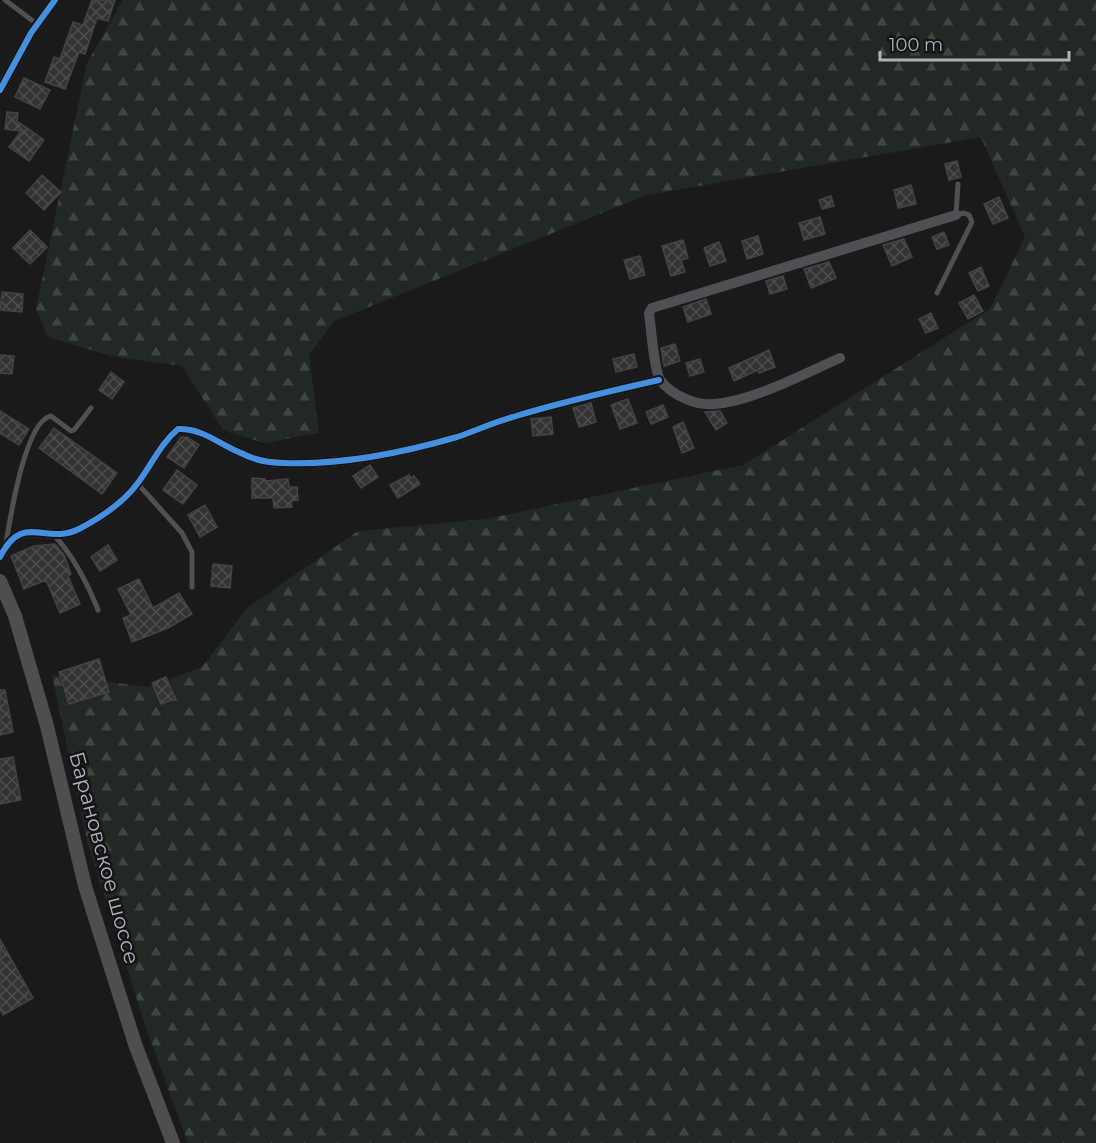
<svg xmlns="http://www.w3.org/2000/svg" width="1096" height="1143" font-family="Montserrat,sans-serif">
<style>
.forest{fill:url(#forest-firs)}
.building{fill:url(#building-cross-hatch);stroke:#434346;stroke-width:1.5}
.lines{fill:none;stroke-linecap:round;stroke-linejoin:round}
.lane{stroke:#4f5053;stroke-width:5}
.street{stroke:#4f5053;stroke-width:10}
.secondary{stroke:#4e4e51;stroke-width:14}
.cycleway-casing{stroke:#141416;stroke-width:10}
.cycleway{stroke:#468fdf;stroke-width:6}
.labels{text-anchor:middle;stroke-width:5;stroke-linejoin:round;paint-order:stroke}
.street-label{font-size:21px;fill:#adb1ba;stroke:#141416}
</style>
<defs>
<pattern id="forest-firs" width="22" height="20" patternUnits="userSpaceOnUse" patternTransform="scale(1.5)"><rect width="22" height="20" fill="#222924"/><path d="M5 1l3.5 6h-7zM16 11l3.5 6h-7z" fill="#3f4642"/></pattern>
<pattern id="building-cross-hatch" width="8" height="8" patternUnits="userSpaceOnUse" patternTransform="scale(1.5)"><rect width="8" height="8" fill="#333334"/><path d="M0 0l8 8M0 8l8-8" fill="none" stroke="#4e4e4f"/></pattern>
</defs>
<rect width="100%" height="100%" fill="#1a1a1a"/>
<path class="forest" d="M123 0H1096V1143H188L145 1025 87 841 52 675 149 687 202 667 247 608 358 531 486 519 743 465 990 309 1025 237 981 137 647 195 334 321 309 355 319 433 264 443 223 430 182 366 111 356 48 337 36 309 87 63Z"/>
<path class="building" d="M92 0H115L108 21 97 18 85 54 79 52 65 89 45 82 54 57 60 59 73 22 83 25Z
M24 78 50 90 40 109 15 97Z
M7 112 18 113 17 121 44 140 29 161 9 147 21 131 5 129Z
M957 161 961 177 949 180 945 164Z
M42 175 61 192 44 210 26 193Z
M911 185 916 204 898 208 894 190Z
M831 196 834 206 822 209 819 200Z
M999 197 1008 218 993 224 984 204Z
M820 217 825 234 804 240 799 223Z
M30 230 47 247 30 264 13 248Z
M944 232 949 245 937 249 932 237Z
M758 236 763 254 747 259 742 241Z
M904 239 912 257 892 266 883 245Z
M683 240 688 258 681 260 685 272 671 276 662 246Z
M719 242 726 261 710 266 704 248Z
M640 256 645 275 630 279 624 260Z
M829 262 836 278 811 288 804 269Z
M981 267 989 286 978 291 969 273Z
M783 276 787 289 770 294 766 281Z
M2 292 23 294 22 312 0 310Z
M974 295 983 311 968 319 959 303Z
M706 299 711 314 688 322 683 307Z
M931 313 938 328 926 333 919 319Z
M675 344 680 361 664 366 661 348Z
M769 350 775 367 759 373 758 370 734 381 729 368Z
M634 354 637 367 616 372 613 359Z
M0 355 14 356 12 374 0 373Z
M700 359 704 372 690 376 686 363Z
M111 372 124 382 112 399 99 390Z
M628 399 637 423 620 429 611 405Z
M591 403 596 422 579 427 573 408Z
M663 405 668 417 651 424 646 412Z
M0 411 29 429 19 445 0 433Z
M720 411 727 423 716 430 705 412Z
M551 417 553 434 533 436 531 419Z
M683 422 694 448 682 453 673 427Z
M54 428 117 473 102 494 39 448Z
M181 437H187L199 445 184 468 167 457Z
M370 465 378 477 361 488 353 476Z
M177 470 197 485 183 504 163 490Z
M409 475 411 478 414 476 420 484 398 498 390 485Z
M252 478 265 479V481L288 479 289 487H297L298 500 291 501 292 507 274 508 273 498H252Z
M205 505 217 527 200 537 188 515Z
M55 544 64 555 71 574 68 576 80 604 60 613 46 580 24 589 11 556 34 546Z
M108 545 117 560 100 571 91 557Z
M213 564 232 566 230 588 211 586Z
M139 579 153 608 179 593 192 614 168 628 132 642 123 618 131 615 118 589Z
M99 659 109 692 69 704 59 672Z
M166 677 175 699 161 704 152 683Z
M0 690H5L13 732 0 735Z
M13 757 21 800 0 804V759Z
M0 939 33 998 3 1015 0 1009Z"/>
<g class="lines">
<path class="lane" d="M5 0 37 24
M937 293 972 222 969 215 964 213 956 215 958 184
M138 484 182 533 192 552V587
M54 535C74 557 87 582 98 610
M6 543C10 519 25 421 51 416L71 431 74 430 91 408"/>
<path class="street" d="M0 90 31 33 55 0
M840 358C803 374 753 401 714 404 696 406 672 395 661 381 654 373 651 326 649 313L652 308 956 215
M0 557C23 511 45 546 79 529 100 518 123 503 137 484 151 466 160 444 178 429 202 428 219 444 241 453 254 460 271 463 285 463 342 465 402 453 457 437 475 431 494 422 513 417 561 402 610 391 659 380"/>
<path class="secondary" d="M0 581 15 616 47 726 85 886 135 1044 173 1143"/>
<defs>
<path id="cycleway" d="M0 90 31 33 55 0
M0 557C23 511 45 546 79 529 100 518 123 503 137 484 151 466 160 444 178 429 202 428 219 444 241 453 254 460 271 463 285 463 342 465 402 453 457 437 475 431 494 422 513 417 561 402 610 391 659 380"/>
</defs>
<use href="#cycleway" class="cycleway-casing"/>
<use href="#cycleway" class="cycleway"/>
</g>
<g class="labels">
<g class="street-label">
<text transform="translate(104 858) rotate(75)" y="7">Барановское шоссе</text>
</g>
</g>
<path d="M880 51v9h189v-9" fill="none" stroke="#adb1ba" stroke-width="3"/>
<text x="889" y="51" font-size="18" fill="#adb1ba" stroke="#141416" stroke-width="4.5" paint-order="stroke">100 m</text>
</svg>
